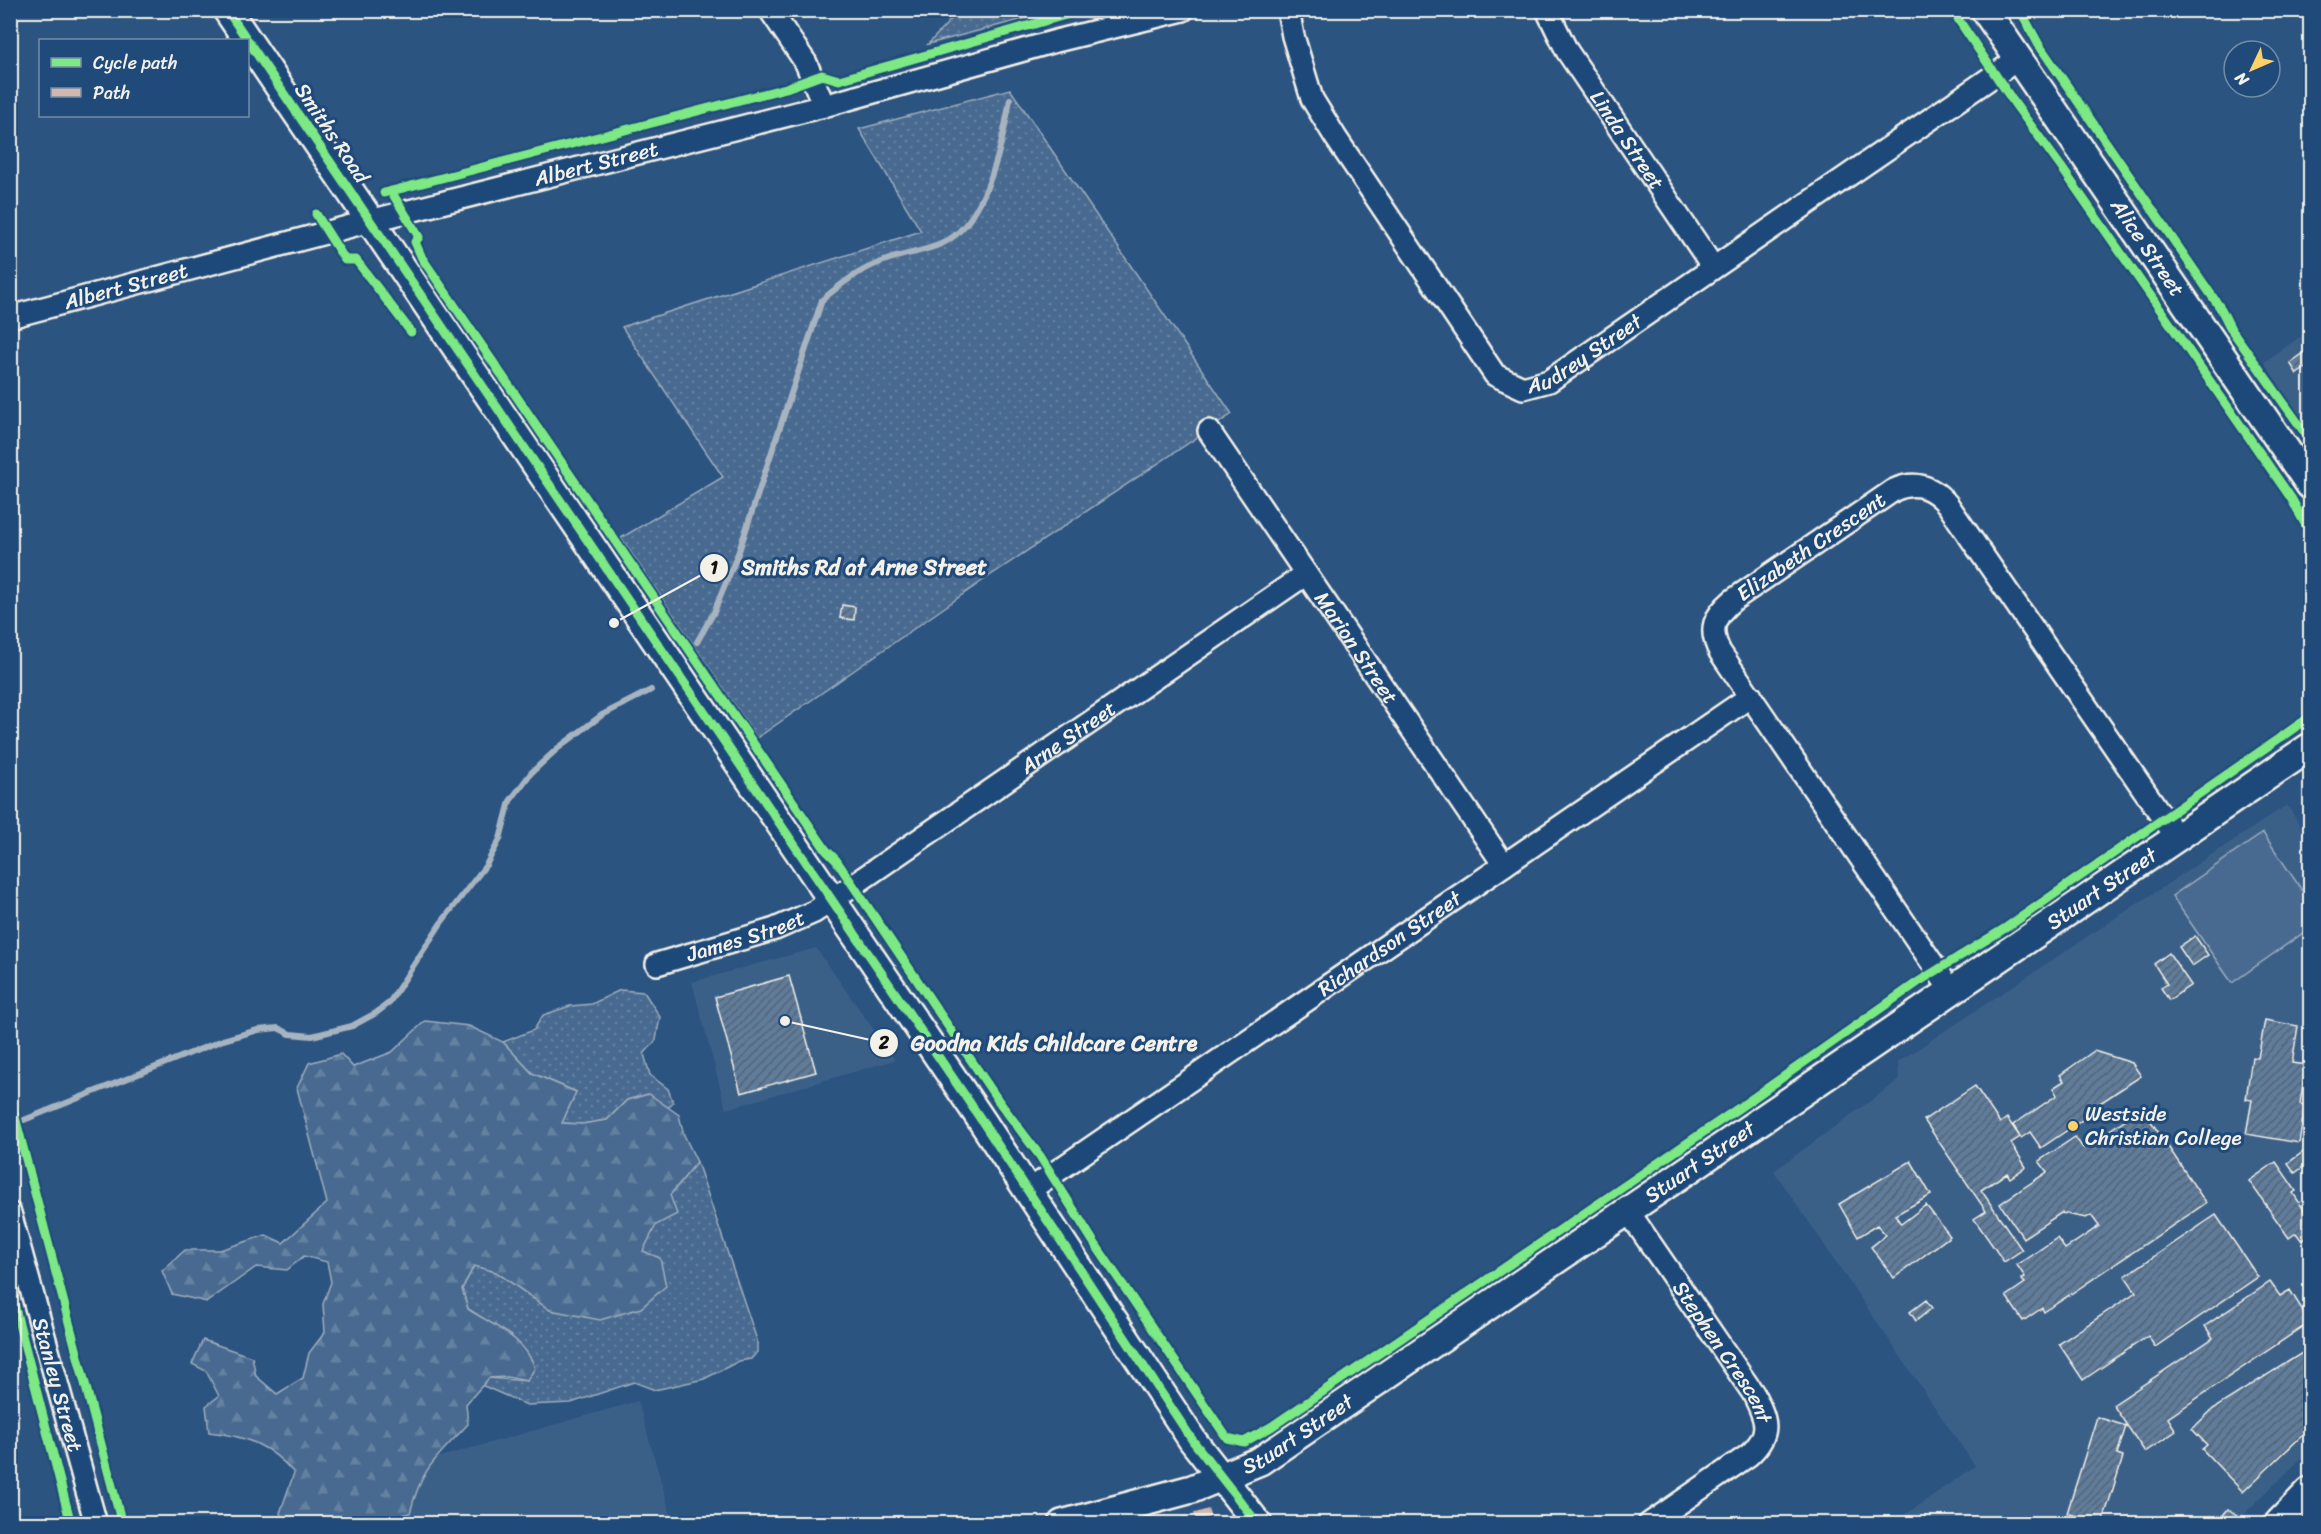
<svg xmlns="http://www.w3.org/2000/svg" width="2321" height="1534" font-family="Sriracha,sans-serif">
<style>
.built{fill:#3b6088}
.grass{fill:url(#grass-dots);stroke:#9eaebc;stroke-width:1.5}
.forest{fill:url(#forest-firs);stroke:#9eaebc;stroke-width:1.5}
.garden{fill:#496b90;stroke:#9eaebc;stroke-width:1.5}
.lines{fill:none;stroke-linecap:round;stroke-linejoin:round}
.stream{stroke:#a7b4c0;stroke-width:6}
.building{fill:url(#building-hatch);stroke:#f4f1e8;stroke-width:1.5}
.minor-casing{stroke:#f4f1e8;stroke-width:26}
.tertiary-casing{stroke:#f4f1e8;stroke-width:32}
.minor{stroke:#1f4a7a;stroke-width:21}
.tertiary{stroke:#1f4a7a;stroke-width:27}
.quiet{stroke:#d1b7ad;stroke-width:8;stroke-dasharray:15 8;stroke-linecap:butt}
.cycleway-casing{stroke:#1f4a7a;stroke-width:13}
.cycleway{stroke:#7ce984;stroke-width:9}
.poi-dot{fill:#ffd166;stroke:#1f4a7a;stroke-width:2}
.labels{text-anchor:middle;stroke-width:6;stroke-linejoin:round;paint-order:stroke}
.street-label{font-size:21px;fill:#f4f1e8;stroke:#1f4a7a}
.poi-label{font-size:21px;fill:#f4f1e8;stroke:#1f4a7a;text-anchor:start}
.leader{fill:none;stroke:#f4f1e8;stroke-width:2}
.callout-dot{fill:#f4f1e8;stroke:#1f4a7a;stroke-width:2}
.mark-label{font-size:18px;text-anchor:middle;font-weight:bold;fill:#111}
.callout-label{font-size:22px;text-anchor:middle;font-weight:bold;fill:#f4f1e8;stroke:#1f4a7a;stroke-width:6;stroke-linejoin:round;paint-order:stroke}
</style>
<defs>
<pattern id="grass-dots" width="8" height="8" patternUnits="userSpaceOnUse" patternTransform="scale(1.5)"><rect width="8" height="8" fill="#496b90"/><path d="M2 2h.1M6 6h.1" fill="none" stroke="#6481a0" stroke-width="1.8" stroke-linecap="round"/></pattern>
<pattern id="forest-firs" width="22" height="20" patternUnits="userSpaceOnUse" patternTransform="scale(1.5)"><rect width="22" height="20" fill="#496b90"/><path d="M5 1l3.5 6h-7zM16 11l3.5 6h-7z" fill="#6481a0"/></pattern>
<pattern id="building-hatch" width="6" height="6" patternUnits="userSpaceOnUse" patternTransform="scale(1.5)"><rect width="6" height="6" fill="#5e7b9a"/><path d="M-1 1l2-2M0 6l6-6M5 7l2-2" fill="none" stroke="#556474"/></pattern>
</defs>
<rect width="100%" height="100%" fill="#2c5481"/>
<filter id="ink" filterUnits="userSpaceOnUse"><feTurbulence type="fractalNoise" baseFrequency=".0167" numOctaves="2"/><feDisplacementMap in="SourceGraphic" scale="12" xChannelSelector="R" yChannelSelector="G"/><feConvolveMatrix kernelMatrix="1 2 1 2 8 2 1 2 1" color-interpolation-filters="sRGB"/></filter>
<g filter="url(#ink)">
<path class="built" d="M2310 330V432L2264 362Z
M2287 805 2310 841V1450L2250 1508 2238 1523H1893L1975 1466 1774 1171 1899 1080 1898 1062Z
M816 948 895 1060 726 1109 692 982Z
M638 1401 673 1523H413L397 1469Z"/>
<path class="grass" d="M960 10H1054V11L928 44Z
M1010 89 1232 414 988 577 757 738 621 538 723 477 622 327 921 231 859 129Z
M620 990 644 992 660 1017 656 1040 644 1054 650 1075 668 1089 673 1102 668 1108 648 1094 627 1100 607 1120 582 1124 562 1123 576 1092 532 1073 503 1042 534 1030 543 1015 570 1006 592 1004Z
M697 1162 757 1340V1352L751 1359 739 1361 704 1379 655 1390 634 1382 571 1403 527 1405 481 1385 488 1378 527 1381 512 1336 468 1309 462 1289 474 1266 496 1272 550 1310 642 1252 670 1195Z"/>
<path class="forest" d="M425 1021 469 1026 503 1042 532 1073 576 1092 562 1123 582 1124 607 1120 627 1100 649 1094 679 1115 684 1135 697 1162 670 1195 677 1214 656 1225 643 1251 660 1258 666 1286 641 1308 600 1320 550 1310 496 1272 474 1266 462 1289 468 1309C494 1326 525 1338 535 1368L527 1381 507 1377 489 1378 466 1404 468 1424C437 1458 422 1466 410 1513L369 1523H284L280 1513 294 1473C270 1445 246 1436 209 1432L206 1406 219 1396 206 1371 192 1364 203 1340 252 1357 256 1376 277 1394 303 1378 309 1353 325 1332 323 1304 331 1282 327 1262 304 1256 287 1270 256 1267 207 1302 172 1294 162 1271 185 1250H220L266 1235 283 1243 327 1203 297 1088 309 1063 341 1054 353 1067 392 1052Z"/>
<path class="garden" d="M2263 833 2310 902V928L2232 983 2172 896Z"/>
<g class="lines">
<path class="stream" d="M697 642 714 612 739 551 822 300C841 284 860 269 884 261 902 254 923 252 941 244 986 224 1003 142 1010 99
M24 1120 223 1040 258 1030 278 1028 290 1034 312 1036 352 1026 376 1013 389 1003 441 923 486 865 500 839 510 801 531 773 557 749 602 715 651 690"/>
</g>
<path class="building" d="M2308 350 2310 365 2297 374 2290 363Z
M842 605 855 607 854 620 840 618Z
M2195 936 2208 955 2192 966 2179 947Z
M2169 953 2191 985 2169 1000 2161 988 2167 984 2154 964Z
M789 976 816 1072 741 1093 715 997Z
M2265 1020 2298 1026 2292 1063 2306 1065 2300 1104 2305 1105 2299 1143 2246 1134 2252 1100 2246 1099 2252 1057 2258 1058Z
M2094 1051 2132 1063 2141 1076 2091 1109V1114L2041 1148 2030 1132 2021 1138 2013 1125 2057 1095 2053 1088 2064 1081 2060 1075Z
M1975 1086 2000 1123 2007 1118 2020 1137 2011 1143 2026 1167 2010 1178 2007 1173 1981 1190 2022 1250 2004 1262 1974 1219 1986 1211 1924 1120Z
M2142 1108 2206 1203 2044 1312 2042 1308 2023 1321 2006 1296 2025 1283 2021 1279 2025 1277 2017 1265 2057 1238 2065 1249 2099 1226 2091 1215 2086 1218 2061 1213 2023 1238 2000 1204 2047 1172 2039 1161 2075 1137 2083 1148Z
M2310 1147V1169L2307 1164 2295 1173 2288 1163Z
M1911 1161 1931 1195 1895 1215 1901 1224 1926 1205 1950 1236 1894 1278 1871 1247 1886 1235 1877 1225 1858 1237 1839 1204Z
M2276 1162 2296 1191 2293 1193 2310 1219 2308 1224 2310 1235 2302 1241 2296 1233 2289 1238 2249 1181Z
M2216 1215 2258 1277 2155 1347 2148 1336 2083 1380 2059 1344 2136 1292 2125 1276Z
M2270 1282 2280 1296 2290 1290 2310 1322 2168 1418 2176 1431 2145 1452 2113 1405 2213 1338 2205 1326Z
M1926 1300 1932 1308 1916 1321 1910 1312Z
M2310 1348V1428L2243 1492 2202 1449 2207 1445 2192 1429 2213 1409Z
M2097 1417 2126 1426 2117 1455 2123 1457 2102 1524 2067 1513Z
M2228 1509 2241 1518 2237 1524H2216Z"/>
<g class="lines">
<defs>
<g id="minor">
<path d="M770 10 806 63 824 106"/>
<path id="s1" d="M1288 10 1293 36 1312 99 1336 138 1495 375 1523 388 1549 381 2018 59"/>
<path id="s2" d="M1547 10 1567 51 1713 267"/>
<path id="s3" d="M10 317 370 221 824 106 1056 41 1183 10"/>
<path id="s4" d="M1209 431 1504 865"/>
<path id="s5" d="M657 964 775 929 814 912 1306 574"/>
<path id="s6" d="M1952 992 1720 652C1708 629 1714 616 1733 600L1894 490C1916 480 1933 487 1948 505L2177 838"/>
<path id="s7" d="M1028 1191 1751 696"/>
<path id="s8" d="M1628 1211 1753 1393C1766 1419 1773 1433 1749 1455L1649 1524"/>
<path id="s9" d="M10 1213 96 1524"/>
</g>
<g id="tertiary">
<path d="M227 10 978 1115 1193 1441 1258 1524"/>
<path id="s10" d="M1985 10 2310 485"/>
<path id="s11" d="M1062 1524 1192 1489 1260 1461 2310 747"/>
<path d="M2278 1524 2310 1491"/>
</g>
</defs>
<use href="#minor" class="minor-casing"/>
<use href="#tertiary" class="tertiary-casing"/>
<use href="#minor" class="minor"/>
<use href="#tertiary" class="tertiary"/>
<path class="quiet" d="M1173 1524 1212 1512"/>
<defs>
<path id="cycleway" d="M227 10 978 1115 1193 1441 1258 1524
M1952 10 2015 104 2064 171 2291 498 2310 533
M2020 10 2039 45 2221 309 2231 329 2310 440
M391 191 419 237 415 242 422 258 826 850 836 860 1000 1103 1040 1156 1093 1241 1227 1438 1244 1442 1271 1427 1749 1101 1918 982 2007 927 2310 717
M384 193 786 88 822 75 839 80 1083 10
M316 214 345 260H356L411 332
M10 1098 122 1524
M10 1289 71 1524"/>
</defs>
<use href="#cycleway" class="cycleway-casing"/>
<use href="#cycleway" class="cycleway"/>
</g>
</g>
<circle class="poi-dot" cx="2073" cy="1126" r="6"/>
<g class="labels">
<g class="street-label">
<text transform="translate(332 133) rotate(56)" y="7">Smiths Road</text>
<text dy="7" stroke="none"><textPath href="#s2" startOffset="153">Linda Street</textPath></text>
<text dy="7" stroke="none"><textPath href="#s3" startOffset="606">Albert Street</textPath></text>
<text dy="7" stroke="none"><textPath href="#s10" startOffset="288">Alice Street</textPath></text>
<text dy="7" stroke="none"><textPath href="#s3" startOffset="120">Albert Street</textPath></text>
<text dy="7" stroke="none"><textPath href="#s1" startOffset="525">Audrey Street</textPath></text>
<text dy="7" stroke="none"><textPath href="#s6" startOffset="566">Elizabeth Crescent</textPath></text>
<text dy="7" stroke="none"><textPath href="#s4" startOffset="262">Marion Street</textPath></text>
<text dy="7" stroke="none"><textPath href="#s5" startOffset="474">Arne Street</textPath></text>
<text dy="7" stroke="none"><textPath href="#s11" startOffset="1226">Stuart Street</textPath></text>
<text dy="7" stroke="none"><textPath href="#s5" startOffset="93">James Street</textPath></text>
<text dy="7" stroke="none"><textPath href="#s7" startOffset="438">Richardson Street</textPath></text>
<text dy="7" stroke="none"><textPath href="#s11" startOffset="740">Stuart Street</textPath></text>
<text dy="7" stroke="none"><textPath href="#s8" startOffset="170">Stephen Crescent</textPath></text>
<text dy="7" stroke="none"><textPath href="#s9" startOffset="178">Stanley Street</textPath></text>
<text dy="7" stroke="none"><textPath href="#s11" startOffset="254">Stuart Street</textPath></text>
</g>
<g class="poi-label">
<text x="2085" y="1121">Westside<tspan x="2085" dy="24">Christian College</tspan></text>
</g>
</g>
<path class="leader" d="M614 623L714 568M785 1021L884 1043"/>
<g class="callout-dot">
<circle cx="614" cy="623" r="6"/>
<circle cx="785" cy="1021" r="6"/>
<circle cx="714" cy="568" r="15"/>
<circle cx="884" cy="1043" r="15"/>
</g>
<g class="mark-label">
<text x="714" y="574">1</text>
<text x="884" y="1049">2</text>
</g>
<g class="callout-label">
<text x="864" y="575">Smiths Rd at Arne Street</text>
<text x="1054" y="1051">Goodna Kids Childcare Centre</text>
</g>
<rect width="2321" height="1534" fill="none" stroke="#1f4a7a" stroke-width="36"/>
<rect x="18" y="18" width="2285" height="1498" fill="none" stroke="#f4f1e8" stroke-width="2" filter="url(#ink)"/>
<rect x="39" y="39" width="210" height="78" fill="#1f4a7a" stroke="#748da6" stroke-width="1.5"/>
<rect x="51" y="58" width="30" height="9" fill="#7ce984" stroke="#748da6" stroke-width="1.5"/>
<text x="93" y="69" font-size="18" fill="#f4f1e8">Cycle path</text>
<rect x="51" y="88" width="30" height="9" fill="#d1b7ad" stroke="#748da6" stroke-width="1.5"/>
<text x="93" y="99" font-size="18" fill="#f4f1e8">Path</text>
<g transform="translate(2252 69) rotate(226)"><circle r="28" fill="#1f4a7a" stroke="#748da6" stroke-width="1.5"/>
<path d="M0-4.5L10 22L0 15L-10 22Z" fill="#ffd166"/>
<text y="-9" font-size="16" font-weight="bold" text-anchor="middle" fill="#f4f1e8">N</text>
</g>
</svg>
